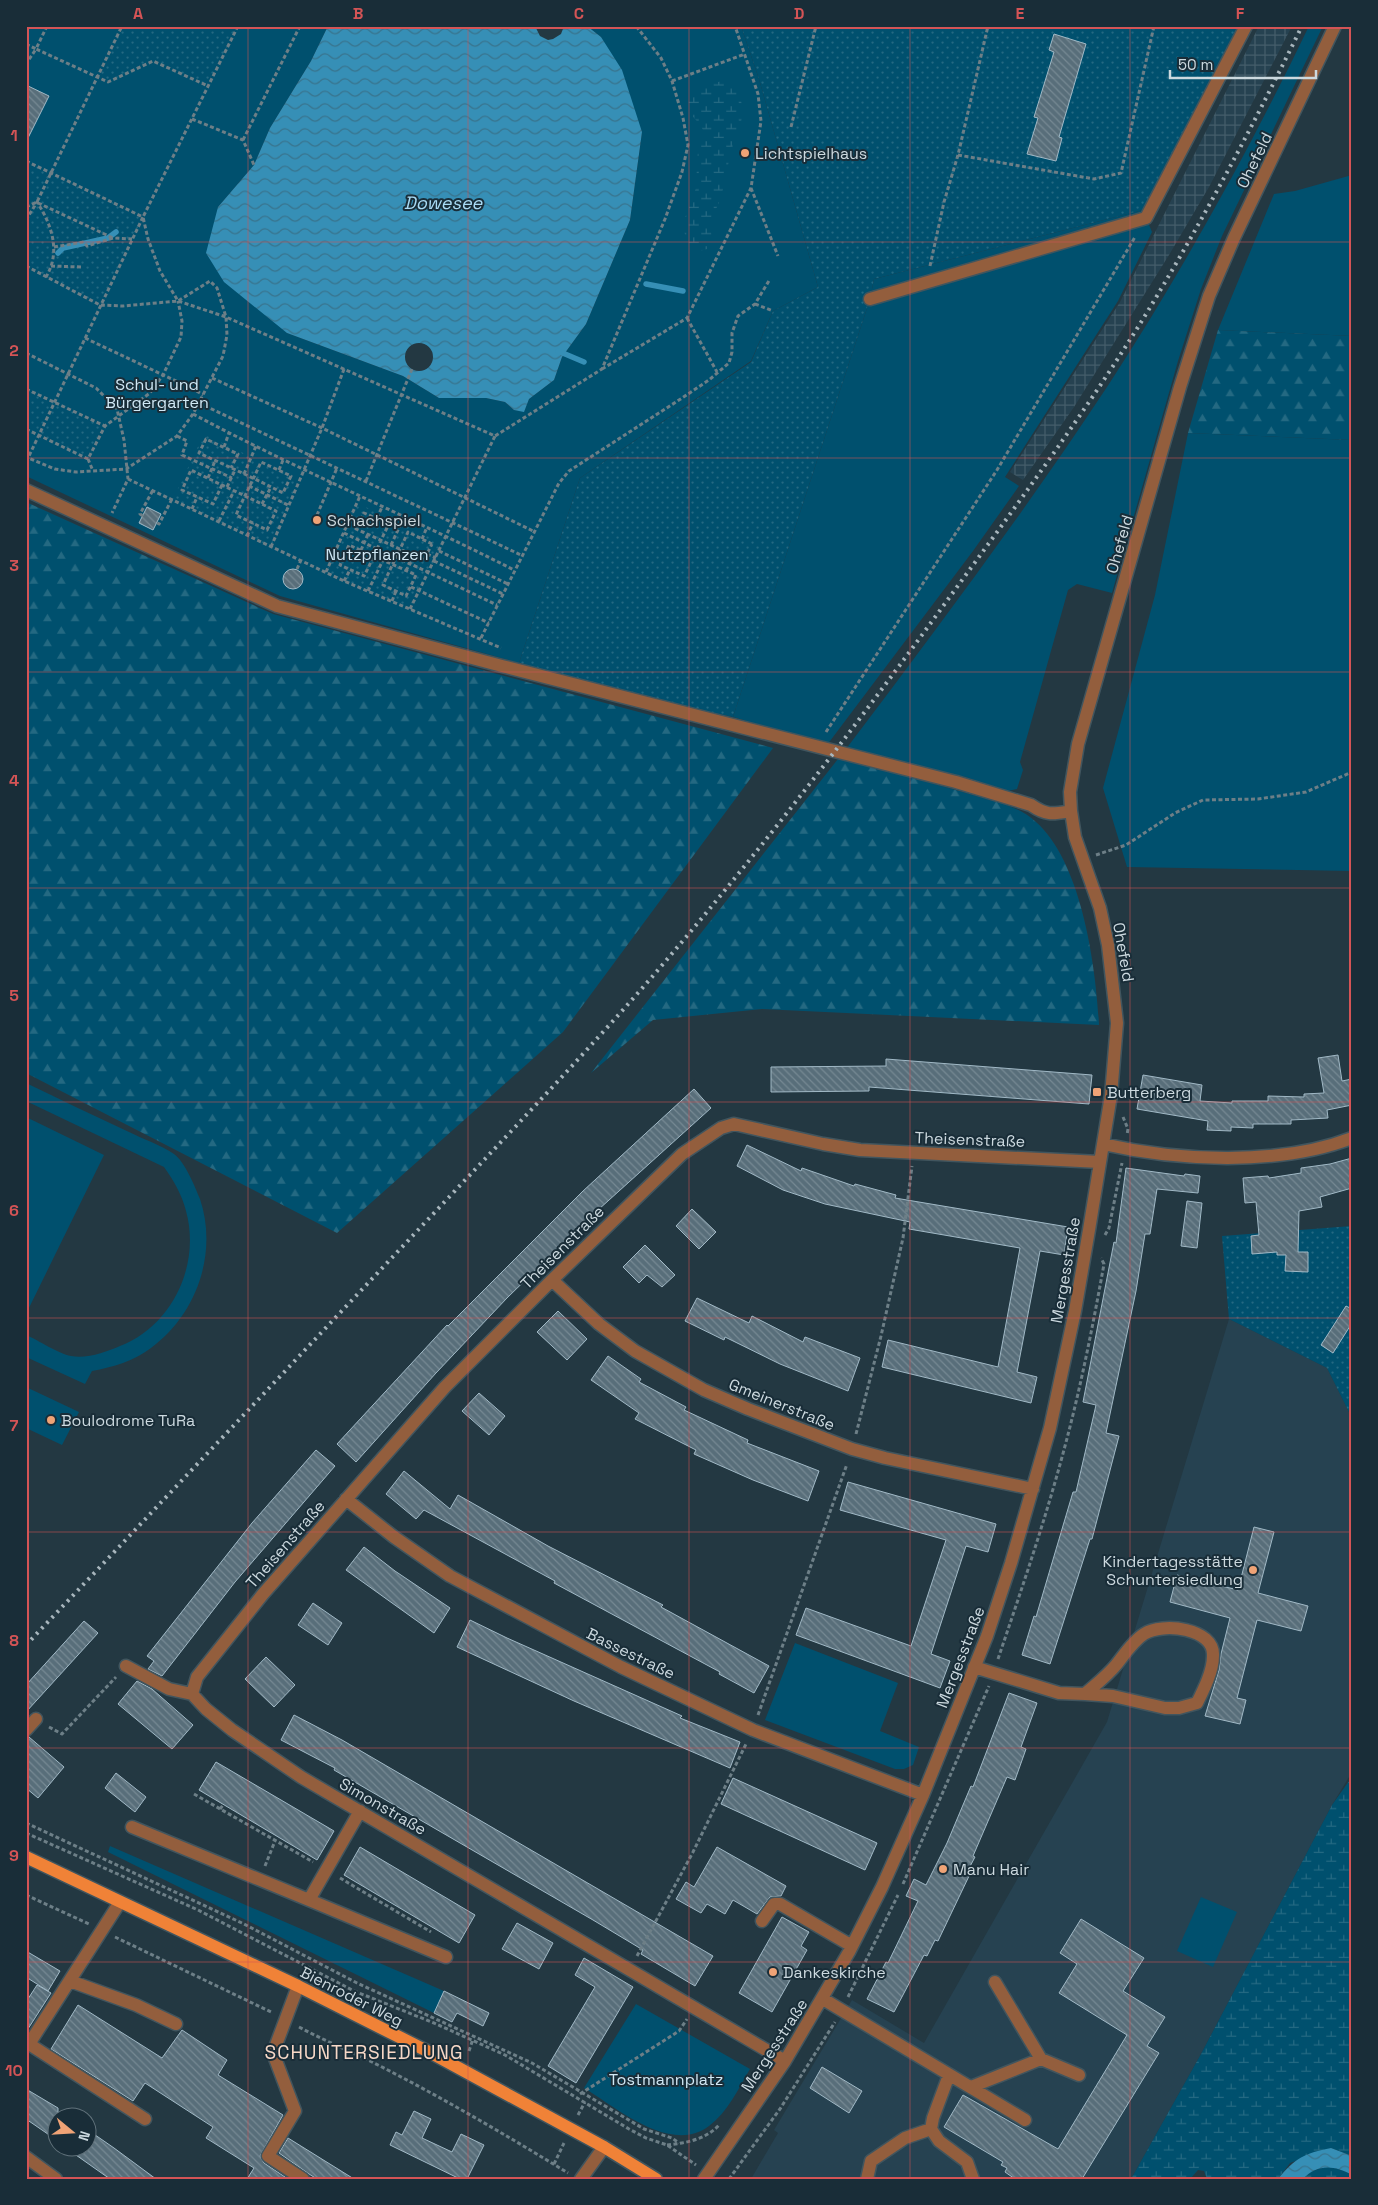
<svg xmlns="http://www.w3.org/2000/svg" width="1378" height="2205" font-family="'Space Grotesk',sans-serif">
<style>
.built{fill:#264251}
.industrial{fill:url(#industrial-grid)}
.green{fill:#00506e}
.forest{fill:url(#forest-firs)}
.wetland{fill:url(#wetland-marsh)}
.garden{fill:url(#garden-dots)}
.water{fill:url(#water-waves)}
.pier{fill:#233842}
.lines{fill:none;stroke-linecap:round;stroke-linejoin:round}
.stream{stroke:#368fb6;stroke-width:5.5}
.building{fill:url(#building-back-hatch);stroke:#a1b9c6}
.minor-casing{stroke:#41555e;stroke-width:15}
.major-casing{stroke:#41555e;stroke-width:15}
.path{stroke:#6d7f87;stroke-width:3;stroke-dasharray:4 2.5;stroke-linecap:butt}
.minor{stroke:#935e3d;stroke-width:12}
.major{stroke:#f08237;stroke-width:12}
.rail{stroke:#a8b6bd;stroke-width:4;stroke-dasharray:2.5 5;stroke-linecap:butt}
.grid{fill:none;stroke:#d45456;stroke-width:1;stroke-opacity:0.55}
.poi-dot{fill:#efa376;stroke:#192d38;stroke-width:2}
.labels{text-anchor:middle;stroke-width:4;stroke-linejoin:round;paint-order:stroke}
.poi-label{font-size:16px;fill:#ccd9df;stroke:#192d38;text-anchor:start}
.street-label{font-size:16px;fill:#ccd9df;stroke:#192d38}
.park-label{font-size:16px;fill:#d0e8f5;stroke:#192d38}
.water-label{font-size:18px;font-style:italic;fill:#a9dbf5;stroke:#192d38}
.quarter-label{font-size:19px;letter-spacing:1px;fill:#f6d8c7;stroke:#192d38}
.neatline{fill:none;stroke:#d45456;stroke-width:2}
.grid-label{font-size:16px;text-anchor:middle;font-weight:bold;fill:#d45456}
</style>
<defs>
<pattern id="industrial-grid" width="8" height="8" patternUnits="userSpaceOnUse" patternTransform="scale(1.25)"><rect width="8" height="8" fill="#264251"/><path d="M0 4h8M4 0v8" fill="none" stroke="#445d6a"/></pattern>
<pattern id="forest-firs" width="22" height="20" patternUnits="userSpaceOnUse" patternTransform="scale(1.25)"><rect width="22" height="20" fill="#00506e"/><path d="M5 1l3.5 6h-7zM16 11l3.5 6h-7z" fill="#246982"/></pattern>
<pattern id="wetland-marsh" width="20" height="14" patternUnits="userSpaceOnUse" patternTransform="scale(1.25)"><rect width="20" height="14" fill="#00506e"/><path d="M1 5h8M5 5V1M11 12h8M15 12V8" fill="none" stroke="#246982"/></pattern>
<pattern id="garden-dots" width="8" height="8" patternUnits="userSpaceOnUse" patternTransform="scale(1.25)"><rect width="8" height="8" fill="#00506e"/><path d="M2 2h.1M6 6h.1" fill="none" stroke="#246982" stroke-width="1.8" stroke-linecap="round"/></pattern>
<pattern id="water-waves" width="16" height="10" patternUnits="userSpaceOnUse" patternTransform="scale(1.25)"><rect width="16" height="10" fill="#368fb6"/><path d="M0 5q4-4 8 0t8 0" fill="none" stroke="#38748e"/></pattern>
<pattern id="building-back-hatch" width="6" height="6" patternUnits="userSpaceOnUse" patternTransform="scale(1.25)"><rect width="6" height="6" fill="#586e7a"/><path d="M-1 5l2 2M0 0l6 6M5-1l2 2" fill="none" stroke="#768993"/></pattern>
</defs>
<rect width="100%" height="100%" fill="#233842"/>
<path class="built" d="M1229 1319 1327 1368 1352 1418V1772L1332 1805 1201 2054 1131 2179H751L778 2133 774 2130 852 2000 924 2043 1107 1722Z"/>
<path class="industrial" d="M1259 26H1292L1209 187 1169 255 1074 407 1023 480 1010 472 1120 302Z"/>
<path class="green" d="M26 26H328L311 61 270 128 254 165 218 207 287 333 403 376 439 398H486L505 402 514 410 524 411 529 399 554 380 562 357 586 324 630 220 642 132 601 37 587 26H741L759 79 818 287 773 311 751 361 580 478 519 663 280 596 26 476Z
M1309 26H1323L1222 236 1201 289 1178 361 1112 593 1077 584 1068 590 1020 762 1023 770 1017 789 1008 791 965 777 846 749C936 630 1026 510 1109 384 1183 270 1250 149 1309 26Z
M1352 175V336L1218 330 1274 194 1295 191Z
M1143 210 1152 232 1118 301 1005 477 1019 486 973 551 827 745 733 717 870 299 874 279Z
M1188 433 1352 440V871L1127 867 1103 788 1155 595Z
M26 1083C61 1100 95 1116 129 1132 143 1139 161 1145 174 1154 185 1162 195 1187 200 1199 218 1253 197 1314 151 1348 134 1361 113 1367 92 1371L85 1384 26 1357V1335C38 1340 59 1354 71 1356 87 1359 106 1352 120 1346 172 1326 201 1265 186 1211 182 1195 174 1181 164 1167L26 1101Z
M26 1117 104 1155 26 1314Z
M26 1387 79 1412 62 1445 26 1428Z
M795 1643 898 1683 880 1731 919 1747 913 1765 904 1769H895L765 1720Z
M110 1846 444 1991 434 2013 108 1852Z
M1201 1897 1237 1912 1213 1967 1177 1951Z
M636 2004 750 2069C738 2089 728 2112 709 2126 671 2155 617 2108 584 2088Z"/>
<path class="forest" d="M1218 330 1352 336V440L1188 433Z
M26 502 273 614 773 748 563 1032 337 1233 26 1073Z
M838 759C882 770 926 781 970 794 992 801 1018 805 1036 822 1082 863 1096 966 1099 1025L762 1009 653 1020 591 1073Z"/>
<path class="wetland" d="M725 80 734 81C739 91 742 99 742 111 743 123 736 136 732 148 725 173 725 199 709 221L712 236 707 249 696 252 689 245 682 226 696 188 698 145 703 130C700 123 695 120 691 114 676 88 707 86 725 80Z
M1352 1777V2156L1331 2148 1290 2163 1278 2179H1207L1204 2171 1198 2170 1190 2179H1131L1201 2054 1332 1805Z
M1326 2166 1343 2170 1352 2175V2179H1303L1310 2172Z"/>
<path class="garden" d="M122 26H238L208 86 153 61 108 82 97 77Z
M741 26H1238L1143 210 874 279 870 299 733 717 666 704 519 663 580 478 751 362 773 311 818 287 759 79Z
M26 161 143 217 100 305 26 266Z
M26 389 105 426 88 459 26 429Z
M204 434 299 480 271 547 173 499Z
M357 503 443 543 410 609 326 572Z
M1352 1226V1418L1327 1368 1229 1319 1222 1236Z"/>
<path class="water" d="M328 26H587L601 37 622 70 642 132 630 220 586 324 562 357 554 380 529 399 524 412 514 410 505 402 486 398H439L403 376 287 333 224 282 206 253 218 207 254 165 270 128 311 61Z
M1331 2148 1352 2156V2175C1334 2165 1317 2164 1303 2179H1278C1295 2158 1305 2153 1331 2148Z"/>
<path class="pier" d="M535 26H564L561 34 553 39 548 40 540 36Z
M405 357a14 14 0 1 1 28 0a14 14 0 1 1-28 0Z"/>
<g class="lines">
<path class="stream" d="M58 253 63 248 108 238 116 232
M646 284 683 291
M558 351 584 362"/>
</g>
<path class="building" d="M1054 34 1086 44 1059 137 1062 138 1056 161 1027 154 1038 118 1034 117 1054 52 1049 50Z
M26 85 49 96 26 142Z
M147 507 161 514 153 530 139 523Z
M283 579a10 10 0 1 1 20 0a10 10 0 1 1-20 0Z
M1338 1055 1342 1081 1352 1079V1105L1327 1110 1328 1118 1291 1120V1124H1253V1128L1231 1127V1131L1207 1130 1208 1121 1137 1109 1143 1075 1202 1085 1200 1101 1232 1103V1101H1268V1096L1304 1097V1094L1324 1093 1318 1058Z
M886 1059 1092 1075 1089 1104 869 1087V1091L771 1092V1067L886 1066Z
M694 1089 711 1108 588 1219 507 1298 436 1373 356 1462 337 1444 447 1325 448 1326 583 1191Z
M747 1145 801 1171 802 1168 854 1186 855 1184 896 1195 895 1198 1068 1227 1064 1255 1040 1251 1017 1372 1037 1377 1031 1403 882 1367 888 1340 998 1367 1020 1248 909 1229 910 1222 825 1204 783 1190 737 1166Z
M1352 1158V1188L1320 1197 1322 1207 1299 1211 1298 1252H1308V1272L1285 1271 1286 1255H1277V1252L1252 1254 1251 1236 1259 1235 1256 1202 1245 1203 1243 1178 1268 1176 1269 1178 1301 1173V1168L1330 1164Z
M1126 1168 1184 1176 1185 1174 1200 1176 1198 1193 1157 1189 1150 1234H1145L1136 1291 1106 1433 1119 1436 1092 1539H1090L1050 1664 1022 1655 1034 1616 1036 1617 1073 1492H1076L1096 1405 1083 1402 1114 1242 1116 1243Z
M1187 1201 1202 1203 1197 1248 1181 1246Z
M692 1209 716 1232 699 1249 676 1226Z
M645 1245 675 1275 662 1287 647 1275 639 1283 623 1267Z
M697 1298 749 1323 752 1316 803 1342 805 1337 860 1358 848 1391 780 1364 725 1337 724 1340 685 1321Z
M1346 1306 1352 1309V1323L1333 1353 1321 1345Z
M558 1311 587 1339 567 1360 537 1332Z
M608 1356 641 1379 639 1382 686 1407 684 1410 748 1440 747 1443 819 1471 808 1501 753 1480 694 1454 696 1450 635 1419 639 1413 591 1380Z
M479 1393 505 1416 489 1435 462 1411Z
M316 1450 335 1466 235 1582 162 1676 148 1669 154 1661 147 1656 252 1523Z
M404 1471 450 1509 458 1495 548 1546 663 1605 661 1607 769 1666 754 1693 719 1674 720 1672 554 1583 555 1581 424 1510 416 1519 386 1494Z
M848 1482 996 1524 988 1552 966 1546 931 1654 950 1661 940 1688 796 1635 806 1608 911 1646 946 1540 840 1510Z
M1254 1527 1274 1532 1258 1593 1308 1606 1301 1631 1257 1620 1237 1698 1246 1700 1240 1724 1205 1716 1219 1670 1221 1654 1230 1618 1170 1602 1177 1575 1238 1590Z
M364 1547 395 1571 450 1608 434 1633 346 1570Z
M313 1603 342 1623 328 1645 298 1625Z
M470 1620 507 1638 682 1716 680 1718 740 1742 730 1768 574 1701 457 1647Z
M84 1621 98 1633 26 1712V1685Z
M266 1657 295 1685 274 1707 245 1679Z
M137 1681 152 1689 193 1725 172 1749 118 1704Z
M1009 1693 1037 1703 1021 1747 1026 1749 1015 1780 1007 1777 973 1856 975 1857 967 1872 970 1874 938 1941 935 1940 927 1956 924 1955 894 2012 867 1999 886 1962 888 1963 918 1901 906 1896 914 1879 926 1885 947 1843 971 1786 973 1787Z
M294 1715 342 1740 713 1956 695 1986 641 1954 643 1950 593 1920 334 1770 335 1768 281 1740Z
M29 1737 64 1767 38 1798 26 1788V1738Z
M216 1762 334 1831 317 1860 199 1790Z
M116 1773 146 1797 135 1812 105 1788Z
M733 1778 877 1843 865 1870 721 1804Z
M360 1847 475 1915 459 1943 344 1875Z
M717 1847 786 1886 781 1896 770 1897 757 1914 733 1900 725 1914 707 1904 701 1913 676 1899 686 1882 694 1887Z
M782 1917 809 1932 801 1946 807 1950 772 2012 739 1993Z
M1081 1919 1144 1958 1123 1991 1165 2017 1147 2046 1159 2053 1082 2179H1015L1005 2172 1007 2168 1001 2165 1003 2162 944 2127 963 2095 1058 2149 1127 2035 1059 1993 1077 1964 1060 1953Z
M517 1923 553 1943 539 1969 502 1949Z
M26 1951 60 1971 48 1991 26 1977Z
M584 1958 633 1987 576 2083 548 2066 595 1987 575 1975Z
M37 1985 51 1993 26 2032V2002Z
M444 1991 489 2013 483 2026 457 2013 452 2022 434 2013Z
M78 2005 162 2058 182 2030 227 2060 218 2075 283 2115 260 2156 264 2163 288 2179H247L254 2168 206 2138 213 2127 145 2083 133 2101 51 2049Z
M822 2067 862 2091 849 2113 810 2088Z
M26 2089 58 2108V2141L26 2119Z
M414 2111 431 2119 422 2138 452 2152 461 2134 484 2145 467 2179H460L390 2145 396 2132 402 2135Z
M88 2130 114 2148 156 2179H110L66 2148H88Z
M288 2138 325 2161 354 2179H317L309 2174 279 2153Z"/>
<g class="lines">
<defs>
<path id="minor" d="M870 299 1146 218 1246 26
M26 490 277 606 502 666 956 782 1031 805C1047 816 1053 814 1071 811
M1103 1144C1177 1161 1280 1166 1352 1138
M552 1280 599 1324 635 1351 704 1390 748 1409 852 1449 885 1458 1033 1489
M346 1499 394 1537 450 1576 621 1667 753 1730 923 1795
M126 1666 169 1689 192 1694 206 1709 232 1730 301 1777 785 2061
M974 1667 1059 1693 1085 1694C1095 1685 1107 1676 1116 1665 1124 1655 1133 1641 1144 1634 1162 1622 1215 1628 1213 1656 1213 1671 1204 1689 1197 1703L1179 1708H1165L1113 1696 1085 1694
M192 1694 197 1677 263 1594 445 1387 552 1280 682 1154 721 1128 734 1124 823 1144 860 1150 1100 1162
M26 1730 36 1719
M132 1827 309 1900 360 1811
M309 1900 446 1957
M120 1902 29 2044 145 2119
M762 1921 774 1904H780L852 1946
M70 1981 136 2005 176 2024
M995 1982 1041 2059
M298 1986 273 2053 295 2111 268 2156 303 2179
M823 1999 1025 2120
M949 2075 933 2118 931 2129 939 2141 967 2162 973 2179
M971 2087 1041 2059 1079 2075
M26 2157 56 2179
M581 2179 604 2147
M704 2179 785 2061 849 1952 882 1887 923 1795 987 1636 1011 1563 1050 1428 1075 1311 1089 1230 1111 1095 1117 1023 1108 945 1100 908 1075 837 1071 811 1070 792 1078 744 1180 387 1209 296 1234 238 1335 26
M867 2179 871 2161 905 2138 931 2129"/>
<path id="major" d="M26 1857 298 1986 433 2054 604 2147 656 2179"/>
</defs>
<use href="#minor" class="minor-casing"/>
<use href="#major" class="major-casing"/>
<path class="path" d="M47 26 36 49 108 82 153 61 208 86
M238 26 143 217 148 239 160 271 178 301 226 317 495 436 602 369 665 219 682 172 688 145 683 118 672 81 661 58 636 26
M26 44 36 49 26 64
M672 81 745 54
M192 119 243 140 254 165
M791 127 816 26
M243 140 300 26
M958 155 1094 179 1121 173 1154 26
M26 161 143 217 28 458
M751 188 778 256
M38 203 113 238
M26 207 37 202 122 26
M26 220 37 202C52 225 61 252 46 277
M54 247 84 242 87 246 113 238 132 239
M26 266 100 305 123 306 178 301 210 281 217 288 226 317 227 335 223 356 193 414 177 436 126 469 76 472 55 469 26 457
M51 266 82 267
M930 266 944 202 958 155 988 26
M755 304 773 311
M687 318 717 372
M85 338 195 390 203 395
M26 353 96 388 117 409 124 440 128 479 112 513
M602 369 687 318 751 188 761 121 758 94 735 26
M212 378 322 428 533 531
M26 389 105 426
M199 403 521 555
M193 414C298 470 408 516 514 570
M26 429 88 459 105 426 150 393 163 375 181 337 182 321 178 301
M177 436 187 441 182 455 232 478
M224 447 229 433
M88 459 93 471
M279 470 283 460
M244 474 256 446
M208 478 215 461
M128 479 344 581 501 648
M366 481 412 369
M222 485 213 504 182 490 191 470C219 484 248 497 276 511L267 530 236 515C244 497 253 480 261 462L291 476 283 493C256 479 227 466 199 453L206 439 238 454 231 468
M249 486 288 505
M227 487 235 470
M262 504 271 487
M192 509 197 497
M317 515 337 468
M143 516 140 514 153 490
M377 518 382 507
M219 521 234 491
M157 523 159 524 172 499
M344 533 377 549
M247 536 253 523
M422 539 427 527
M432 544 408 532C400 550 391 567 383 585L406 596 416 575C394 565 371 555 349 545L340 565 364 576C373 559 380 541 389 524L364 513 356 529C379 539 401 550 424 560L432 544
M391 545 404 517
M271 547 322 428 344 369
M361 550 368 534
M439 551 508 584
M427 554 436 558
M396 557 497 605
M434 561 503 594
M297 569 301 560
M406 571 413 556
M326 572 360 496
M344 581 350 570
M411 587 489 623
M368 591 383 560
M392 601 396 591
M410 609 495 436
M481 638 559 483 569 471 679 400 709 380 729 363 732 352V333L738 316 755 304 770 279
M826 732 997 470 1135 237
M1096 855 1126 845 1175 813 1203 800 1258 799 1306 792 1352 772
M1123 1117 1128 1129 1127 1135
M1105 1235 1109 1228 1122 1163
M856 1434 881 1336 903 1238 912 1166
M998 1659C1022 1588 1046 1518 1065 1446 1081 1386 1093 1325 1104 1264L1101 1258
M758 1715 847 1464
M49 1727 62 1734 116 1677
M194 1794 313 1862
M220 1809 223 1805
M26 1823 242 1923 357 1983 532 2063 644 2129 672 2138 679 2143
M26 1833 198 1910 354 1991 434 2023 505 2055 629 2129 646 2138 667 2145 696 2165
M265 1866 275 1841
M340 1878 431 1932
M903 1884 989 1686
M26 1895 89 1924
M115 1937 271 2012
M637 1956 693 1852 746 1744
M848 1997 898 1895
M299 2027C325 2041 352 2052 378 2065 443 2098 506 2135 568 2173
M469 2051 473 2039
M580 2094 679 2031 687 2019
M578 2115 585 2102
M667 2145C687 2143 707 2139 720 2124
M554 2164 564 2143
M729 2179 780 2109 835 2022"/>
<use href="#minor" class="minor"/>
<use href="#major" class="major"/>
<path class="rail" d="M26 1645C157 1507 288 1368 419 1229 495 1148 572 1068 645 985 750 864 847 738 941 609 1010 514 1081 419 1143 319 1201 224 1253 126 1302 26"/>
</g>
<path class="grid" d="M248 26V2179M468 26V2179M689 26V2179M910 26V2179M1130 26V2179M26 242H1352M26 458H1352M26 672H1352M26 888H1352M26 1102H1352M26 1318H1352M26 1532H1352M26 1748H1352M26 1962H1352"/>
<g class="poi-dot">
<circle cx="745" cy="153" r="5"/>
<circle cx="317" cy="520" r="5"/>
<rect x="1092" y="1087" width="10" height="10" rx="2.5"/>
<circle cx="51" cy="1420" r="5"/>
<circle cx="1253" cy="1570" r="5"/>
<circle cx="943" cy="1869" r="5"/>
<circle cx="773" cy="1972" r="5"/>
</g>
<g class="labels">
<g class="poi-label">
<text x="755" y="159">Lichtspielhaus</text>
<text x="327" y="526">Schachspiel</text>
<text x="1107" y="1098">Butterberg</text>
<text x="61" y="1426">Boulodrome TuRa</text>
<text x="1243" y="1567" text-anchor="end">Kindertagesstätte<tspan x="1243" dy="18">Schuntersiedlung</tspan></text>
<text x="953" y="1875">Manu Hair</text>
<text x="783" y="1978">Dankeskirche</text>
</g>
<g class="street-label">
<text transform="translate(1254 160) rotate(-64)" y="6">Ohefeld</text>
<text transform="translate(1119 544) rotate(-74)" y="6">Ohefeld</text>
<text transform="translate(1124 952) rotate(80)" y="6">Ohefeld</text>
<text transform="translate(970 1139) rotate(2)" y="6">Theisenstraße</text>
<text transform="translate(562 1247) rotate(-45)" y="6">Theisenstraße</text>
<text transform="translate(1065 1270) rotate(-80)" y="6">Mergesstraße</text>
<text transform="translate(782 1404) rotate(22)" y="6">Gmeinerstraße</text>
<text transform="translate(285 1544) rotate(-49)" y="6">Theisenstraße</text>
<text transform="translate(631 1653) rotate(26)" y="6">Bassestraße</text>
<text transform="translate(960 1657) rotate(-69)" y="6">Mergesstraße</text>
<text transform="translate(383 1806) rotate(30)" y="6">Simonstraße</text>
<text transform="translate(352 1996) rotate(27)" y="6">Bienroder Weg</text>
<text transform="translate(774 2045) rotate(-57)" y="6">Mergesstraße</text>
</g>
<g class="park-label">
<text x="157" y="390">Schul- und<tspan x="157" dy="18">Bürgergarten</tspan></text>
<text x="377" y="560">Nutzpflanzen</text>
<text x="666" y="2085">Tostmannplatz</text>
</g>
<g class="water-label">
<text x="443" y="209">Dowesee</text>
</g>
<g class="quarter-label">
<text x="364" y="2059">SCHUNTERSIEDLUNG</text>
</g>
</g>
<rect width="1378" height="2205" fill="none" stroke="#192d38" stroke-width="55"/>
<g transform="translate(72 2132) rotate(108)"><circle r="24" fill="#192d38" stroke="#61727b"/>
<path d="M0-4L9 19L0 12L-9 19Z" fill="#efa376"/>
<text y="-8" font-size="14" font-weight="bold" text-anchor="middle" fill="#ccd9df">N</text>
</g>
<path d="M1170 70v8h146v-8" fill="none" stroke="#ccd9df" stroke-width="2.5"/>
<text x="1178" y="70" font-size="15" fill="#ccd9df" stroke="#192d38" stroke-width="4" paint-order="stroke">50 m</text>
<rect x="28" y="28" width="1322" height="2150" class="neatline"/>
<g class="grid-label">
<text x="138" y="19">A</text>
<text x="358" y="19">B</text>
<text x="579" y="19">C</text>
<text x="799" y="19">D</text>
<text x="1020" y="19">E</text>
<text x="1240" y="19">F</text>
<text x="14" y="141">1</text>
<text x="14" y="356">2</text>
<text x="14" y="571">3</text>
<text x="14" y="786">4</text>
<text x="14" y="1001">5</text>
<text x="14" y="1216">6</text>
<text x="14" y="1431">7</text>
<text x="14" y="1646">8</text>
<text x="14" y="1861">9</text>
<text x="14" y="2076">10</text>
</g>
</svg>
